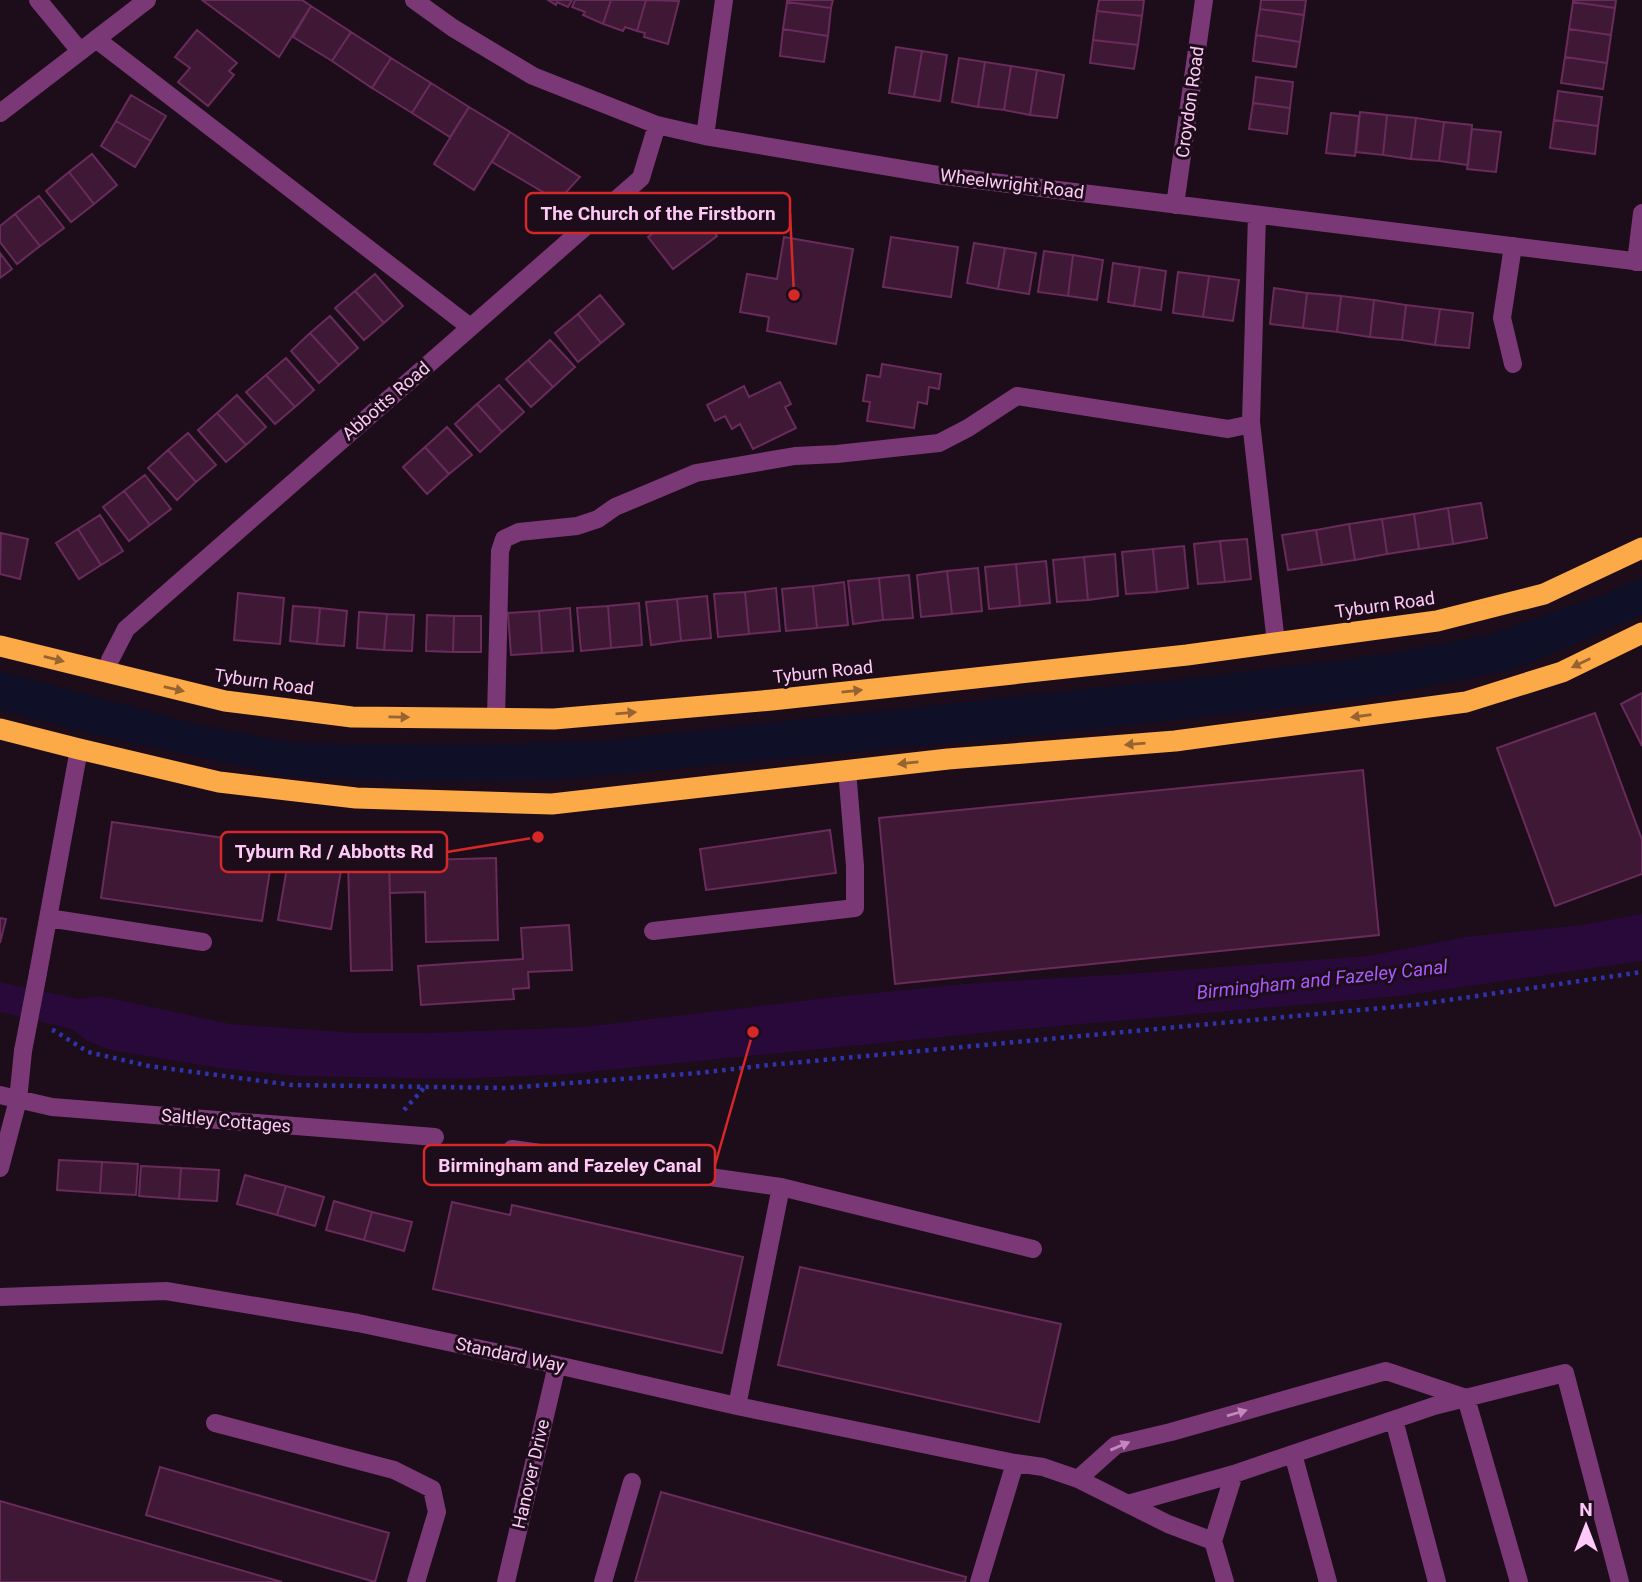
<svg xmlns="http://www.w3.org/2000/svg" width="1642" height="1582" font-family="Roboto,sans-serif">
<style>
.green{fill:#0f0f27}
.water{fill:#290939}
.building{fill:#3e1835;stroke:#692b5b;stroke-width:2}
.lines{fill:none;stroke-linecap:round;stroke-linejoin:round}
.path{stroke:#2f33ac;stroke-width:4.5;stroke-dasharray:3.5 5;stroke-linecap:butt}
.minor{stroke:#7b3877;stroke-width:18}
.highway{stroke:#fcaa47;stroke-width:21}
.minor-bridge{stroke:#7b3877;stroke-width:18}
.oneway{fill:#986333}
.oneway2{fill:#c388bd}
.labels{text-anchor:middle;stroke-width:6;stroke-linejoin:round;paint-order:stroke}
.street-label{font-size:18px;fill:#fec9f6;stroke:#1d0c1a}
.water-label{font-size:19px;font-style:italic;fill:#a959fc;stroke:#1d0c1a}
.leader{fill:none;stroke:#d62828;stroke-width:2.5}
.callout-dot{fill:#d62828;stroke:#1d0c1a;stroke-width:2.5}
.callout{fill:#1d0c1a;stroke:#d62828;stroke-width:2.5}
.callout-label{font-size:19px;text-anchor:middle;font-weight:bold;fill:#fec9f6}
</style>
<rect width="100%" height="100%" fill="#1d0c1a"/>
<path class="green" d="M1642 577V615L1515 669 1364 699 1061 733 544 781 394 782 293 777 99 736 0 710V671L200 725 296 743 483 745 608 740 1218 675 1387 654 1488 635 1607 593Z"/>
<path class="water" d="M1642 914V961L1401 996 1013 1030 567 1074 452 1079 298 1076 219 1068 110 1050 87 1041 72 1029 0 1012V982L79 999 100 996 231 1024 358 1033H426L584 1027 834 997 975 983 1113 975 1368 956 1465 937 1581 925Z"/>
<path class="building" d="M202 0H302L311 6 279 57Z
M548 0H572L568 7 557 2 556 5Z
M575 0H611L603 24 583 15 585 12 572 7Z
M611 0H646L637 31 625 27 623 31 603 24Z
M646 0 679 1 668 44 644 37 645 33 637 31Z
M787 0H833L831 8 787 2Z
M1099 0H1144L1142 16 1097 11Z
M1261 0H1306L1304 15 1260 9Z
M1573 0H1616L1615 8 1573 2Z
M787 2 831 8 828 36 783 29Z
M1573 2 1615 8 1611 35 1569 29Z
M311 6 351 32 332 61 293 37Z
M1260 9 1304 15 1300 42 1256 35Z
M1097 11 1142 16 1138 45 1093 40Z
M783 29 828 36 824 62 780 56Z
M1569 29 1611 35 1607 63 1565 57Z
M197 30 237 63 229 71 234 75 208 106 178 82 190 68 175 57Z
M351 32 391 58 372 88 332 61Z
M1256 35 1300 42 1296 67 1253 61Z
M1093 40 1138 45 1134 69 1090 63Z
M896 47 922 51 914 97 889 93Z
M922 51 947 55 940 101 914 97Z
M1565 57 1607 63 1603 89 1561 83Z
M391 58 431 83 412 113 372 88Z
M959 58 985 62 978 107 952 102Z
M985 62 1011 66 1004 110 978 107Z
M1011 66 1037 70 1030 115 1004 110Z
M1037 70 1064 75 1057 118 1030 115Z
M1256 77 1293 82 1290 108 1253 103Z
M431 83 469 107 450 137 412 113Z
M1558 91 1602 97 1598 126 1554 120Z
M131 95 166 116 151 141 116 121Z
M1253 103 1290 108 1287 134 1249 129Z
M469 107 510 132 474 190 434 164Z
M1360 112 1387 115 1383 155 1356 152Z
M1331 113 1359 116 1355 156 1326 153Z
M1387 115 1416 118 1411 159 1383 155Z
M1416 118 1444 122 1439 161 1411 159Z
M1554 120 1598 126 1595 154 1550 148Z
M116 121 151 141 135 167 101 146Z
M1444 122 1472 125 1468 165 1439 161Z
M1472 129 1501 132 1496 172 1467 169Z
M510 132 580 177 558 201 492 162Z
M92 154 117 185 94 204 69 172Z
M69 172 94 204 71 222 46 191Z
M39 196 64 228 40 246 15 214Z
M692 204 717 236 673 269 648 237Z
M15 214 40 246 17 264 0 242V226Z
M784 237 853 249 836 344 767 331 769 317 740 312 747 274 777 279Z
M891 237 958 247 951 297 883 287Z
M974 243 1005 248 998 289 967 283Z
M1005 248 1036 253 1029 294 998 289Z
M1044 251 1073 255 1068 296 1038 292Z
M0 253 12 269 0 278Z
M1073 255 1103 260 1097 300 1068 296Z
M1113 263 1140 267 1134 306 1108 302Z
M1140 267 1166 271 1161 310 1134 306Z
M1178 272 1209 276 1203 317 1173 313Z
M375 274 403 306 384 323 355 291Z
M1209 276 1239 280 1233 321 1203 317Z
M1274 288 1307 293 1303 328 1270 324Z
M355 291 384 323 364 340 335 308Z
M1307 293 1341 296 1337 332 1303 328Z
M600 295 624 324 601 343 578 314Z
M1341 296 1374 300 1370 337 1337 332Z
M1374 300 1406 305 1402 340 1370 337Z
M1406 305 1440 309 1435 345 1402 340Z
M1440 309 1473 313 1469 348 1435 345Z
M578 314 601 343 578 362 555 333Z
M330 316 358 348 339 365 310 333Z
M310 333 339 365 319 383 291 351Z
M550 340 575 367 553 387 528 360Z
M286 358 314 390 295 407 266 375Z
M528 360 553 387 531 407 506 379Z
M882 364 941 374 939 389 929 387 927 404 918 402 914 428 867 421 870 402 863 401 867 375 880 377Z
M266 375 295 407 275 424 246 392Z
M780 382 791 404 785 407 796 428 753 449 740 424 732 429 725 416 715 421 707 405 744 386 749 397Z
M499 385 524 412 502 432 477 404Z
M237 395 266 427 246 445 217 413Z
M477 404 502 432 480 452 455 424Z
M217 413 246 445 226 462 198 430Z
M447 427 472 455 449 474 425 447Z
M188 433 216 465 196 482 168 450Z
M425 447 449 474 427 494 403 467Z
M168 450 196 482 177 500 148 468Z
M145 475 171 509 150 525 124 491Z
M124 491 150 525 129 541 103 507Z
M1481 503 1487 538 1453 544 1448 508Z
M1448 508 1453 544 1419 549 1414 514Z
M1414 514 1419 549 1387 554 1382 519Z
M100 515 123 551 101 565 78 529Z
M1382 519 1387 554 1355 560 1349 524Z
M1349 524 1355 560 1322 565 1316 530Z
M78 529 101 565 79 579 56 543Z
M1316 530 1322 565 1288 570 1282 535Z
M1 533 28 539 20 579 0 574Z
M1247 539 1251 579 1225 582 1220 541Z
M1220 541 1225 582 1198 584 1194 544Z
M1184 546 1188 588 1157 592 1153 549Z
M1153 549 1157 592 1126 594 1122 552Z
M1115 554 1118 596 1088 600 1084 557Z
M1084 557 1088 600 1057 602 1053 560Z
M1046 561 1050 603 1020 606 1016 564Z
M1016 564 1020 606 989 609 985 567Z
M978 568 982 611 952 614 947 571Z
M947 571 952 614 921 617 917 575Z
M909 575 913 618 883 620 879 578Z
M879 578 883 620 853 624 848 581Z
M844 582 848 625 817 628 813 586Z
M813 586 817 628 786 631 782 589Z
M776 588 780 631 749 634 745 592Z
M745 592 749 634 718 637 714 594Z
M238 593 284 598 280 644 234 640Z
M707 596 711 638 681 641 677 599Z
M677 599 681 641 651 645 646 602Z
M639 603 642 645 611 648 608 606Z
M293 606 320 608 317 644 290 641Z
M608 606 611 648 581 651 577 608Z
M320 608 347 611 344 646 317 644Z
M570 608 573 651 542 653 539 611Z
M539 611 542 653 511 655 508 613Z
M359 612 387 614 384 650 357 648Z
M387 614 414 615 412 651 384 650Z
M427 615 454 616 453 652 426 651Z
M454 616H481V652H453Z
M1642 693V746L1621 704Z
M1595 713 1642 840V874L1555 906 1497 748Z
M1363 770 1379 935 895 984 879 818Z
M112 822 274 845 262 921 101 898Z
M830 830 836 873 706 890 700 849Z
M289 856 342 864 331 929 278 920Z
M496 858 498 940 426 942 425 892 390 893 389 861Z
M389 861 392 970 351 971 348 862Z
M0 918 6 919 0 943Z
M569 925 572 970 528 972 529 988 513 989 514 999 421 1005 418 966 523 959 521 928Z
M59 1160 102 1162 100 1193 57 1190Z
M102 1162 138 1164 136 1195 100 1193Z
M141 1166 181 1168 179 1199 139 1196Z
M181 1168 219 1170 217 1201 179 1199Z
M245 1175 286 1186 277 1215 237 1204Z
M286 1186 324 1197 315 1226 277 1215Z
M334 1201 372 1212 364 1240 326 1230Z
M452 1202 510 1215 512 1205 743 1257 722 1353 433 1289Z
M372 1212 412 1222 404 1251 364 1240Z
M800 1267 1061 1324 1039 1422 778 1365Z
M160 1467 389 1533 375 1582 146 1515Z
M661 1492 966 1577 965 1582H635Z
M0 1501 282 1582H0Z"/>
<g class="lines">
<path class="path" d="M52 1030 55 1031 88 1052 149 1066 292 1085 507 1088 698 1073 769 1065 1414 1005 1642 972
M404 1110 424 1088"/>
<path class="minor" d="M38 0 80 51
M414 0 453 28 533 76 657 125 705 136 944 176 1642 262
M96 39 470 327
M0 113 147 0
M705 136 724 0
M1175 205 1204 0
M1257 215 1251 422 1276 643
M1513 246 1502 318 1513 364
M1636 262 1642 213
M107 672 110 660 126 629 641 178 657 125
M496 718 500 551 504 539 519 532 577 526 598 519 615 507 696 473 795 456 837 454 939 443 968 428 1017 396 1228 429 1242 426 1251 422
M48 918 203 942
M653 931 855 908V866L847 770
M38 973 79 749
M0 1095 52 1107 435 1137
M512 1149 781 1187 1033 1249
M0 1168 18 1100 23 1051
M0 1297 166 1291 358 1323 557 1365 737 1406 1015 1463 1043 1467 1078 1479 1168 1524 1213 1541
M737 1406 781 1187
M1394 1420 1437 1582
M215 1423 394 1470 432 1489 437 1512 416 1582
M1293 1454 1328 1582
M1078 1479 1116 1445 1171 1432 1386 1371 1466 1398 1519 1582
M1128 1504 1234 1474
M506 1582 557 1365
M603 1582 632 1482
M979 1582 1015 1463
M1225 1582 1213 1541 1234 1474 1434 1406 1565 1373 1620 1582"/>
<path class="highway" d="M0 646 225 701 352 717 554 719 772 700 1187 655 1437 621 1544 594 1642 548
M0 729 79 749 219 782 356 798 552 804 948 759 1175 741 1466 702 1562 672 1642 633"/>
<path class="minor-bridge" d="M23 1051 38 973"/>
</g>
<defs><path id="oneway-solid" d="M-6-.8H1V-3.2L6.5 0L1 3.2V.8H-6Z" transform="scale(1.75)"/></defs>
<g class="oneway">
<use href="#oneway-solid" transform="translate(54 659) rotate(14)"/>
<use href="#oneway-solid" transform="translate(1581 663) rotate(154)"/>
<use href="#oneway-solid" transform="translate(174 689) rotate(13)"/>
<use href="#oneway-solid" transform="translate(852 691) rotate(-6)"/>
<use href="#oneway-solid" transform="translate(626 713) rotate(-5)"/>
<use href="#oneway-solid" transform="translate(1361 716) rotate(172)"/>
<use href="#oneway-solid" transform="translate(399 717) rotate(1)"/>
<use href="#oneway-solid" transform="translate(1135 744) rotate(175)"/>
<use href="#oneway-solid" transform="translate(908 763) rotate(174)"/>
</g>
<g class="oneway2">
<use href="#oneway-solid" transform="translate(1237 1413) rotate(-16)"/>
<use href="#oneway-solid" transform="translate(1120 1446) rotate(-23)"/>
</g>
<g class="labels">
<g class="street-label">
<text transform="translate(1190 102) rotate(-82)" y="6">Croydon Road</text>
<text transform="translate(1012 184) rotate(7)" y="6">Wheelwright Road</text>
<text transform="translate(386 401) rotate(-41)" y="6">Abbotts Road</text>
<text transform="translate(1385 605) rotate(-8)" y="6">Tyburn Road</text>
<text transform="translate(823 672) rotate(-6)" y="6">Tyburn Road</text>
<text transform="translate(264 682) rotate(8)" y="6">Tyburn Road</text>
<text transform="translate(226 1121) rotate(5)" y="6">Saltley Cottages</text>
<text transform="translate(510 1355) rotate(12)" y="6">Standard Way</text>
<text transform="translate(531 1474) rotate(-77)" y="6">Hanover Drive</text>
</g>
<g class="water-label">
<text transform="translate(1322 979) rotate(-6)" y="7">Birmingham and Fazeley Canal</text>
</g>
</g>
<path class="leader" d="M794 295L790 213M538 837L447 852M753 1032L715 1165"/>
<g class="callout-dot">
<circle cx="794" cy="295" r="7"/>
<circle cx="538" cy="837" r="7"/>
<circle cx="753" cy="1032" r="7"/>
</g>
<g class="callout">
<rect x="526" y="193" width="264" height="40" rx="7"/>
<rect x="221" y="832" width="226" height="40" rx="7"/>
<rect x="424" y="1145" width="291" height="40" rx="7"/>
</g>
<g class="callout-label">
<text x="658" y="220">The Church of the Firstborn</text>
<text x="334" y="858">Tyburn Rd / Abbotts Rd</text>
<text x="570" y="1172">Birmingham and Fazeley Canal</text>
</g>
<g transform="translate(1586 1526)" stroke="#1d0c1a" stroke-width="5" paint-order="stroke">
<path d="M0-5L12 26L0 18L-12 26Z" fill="#fec9f6"/>
<text y="-10" font-size="19" font-weight="bold" text-anchor="middle" fill="#fec9f6">N</text>
</g>
</svg>
